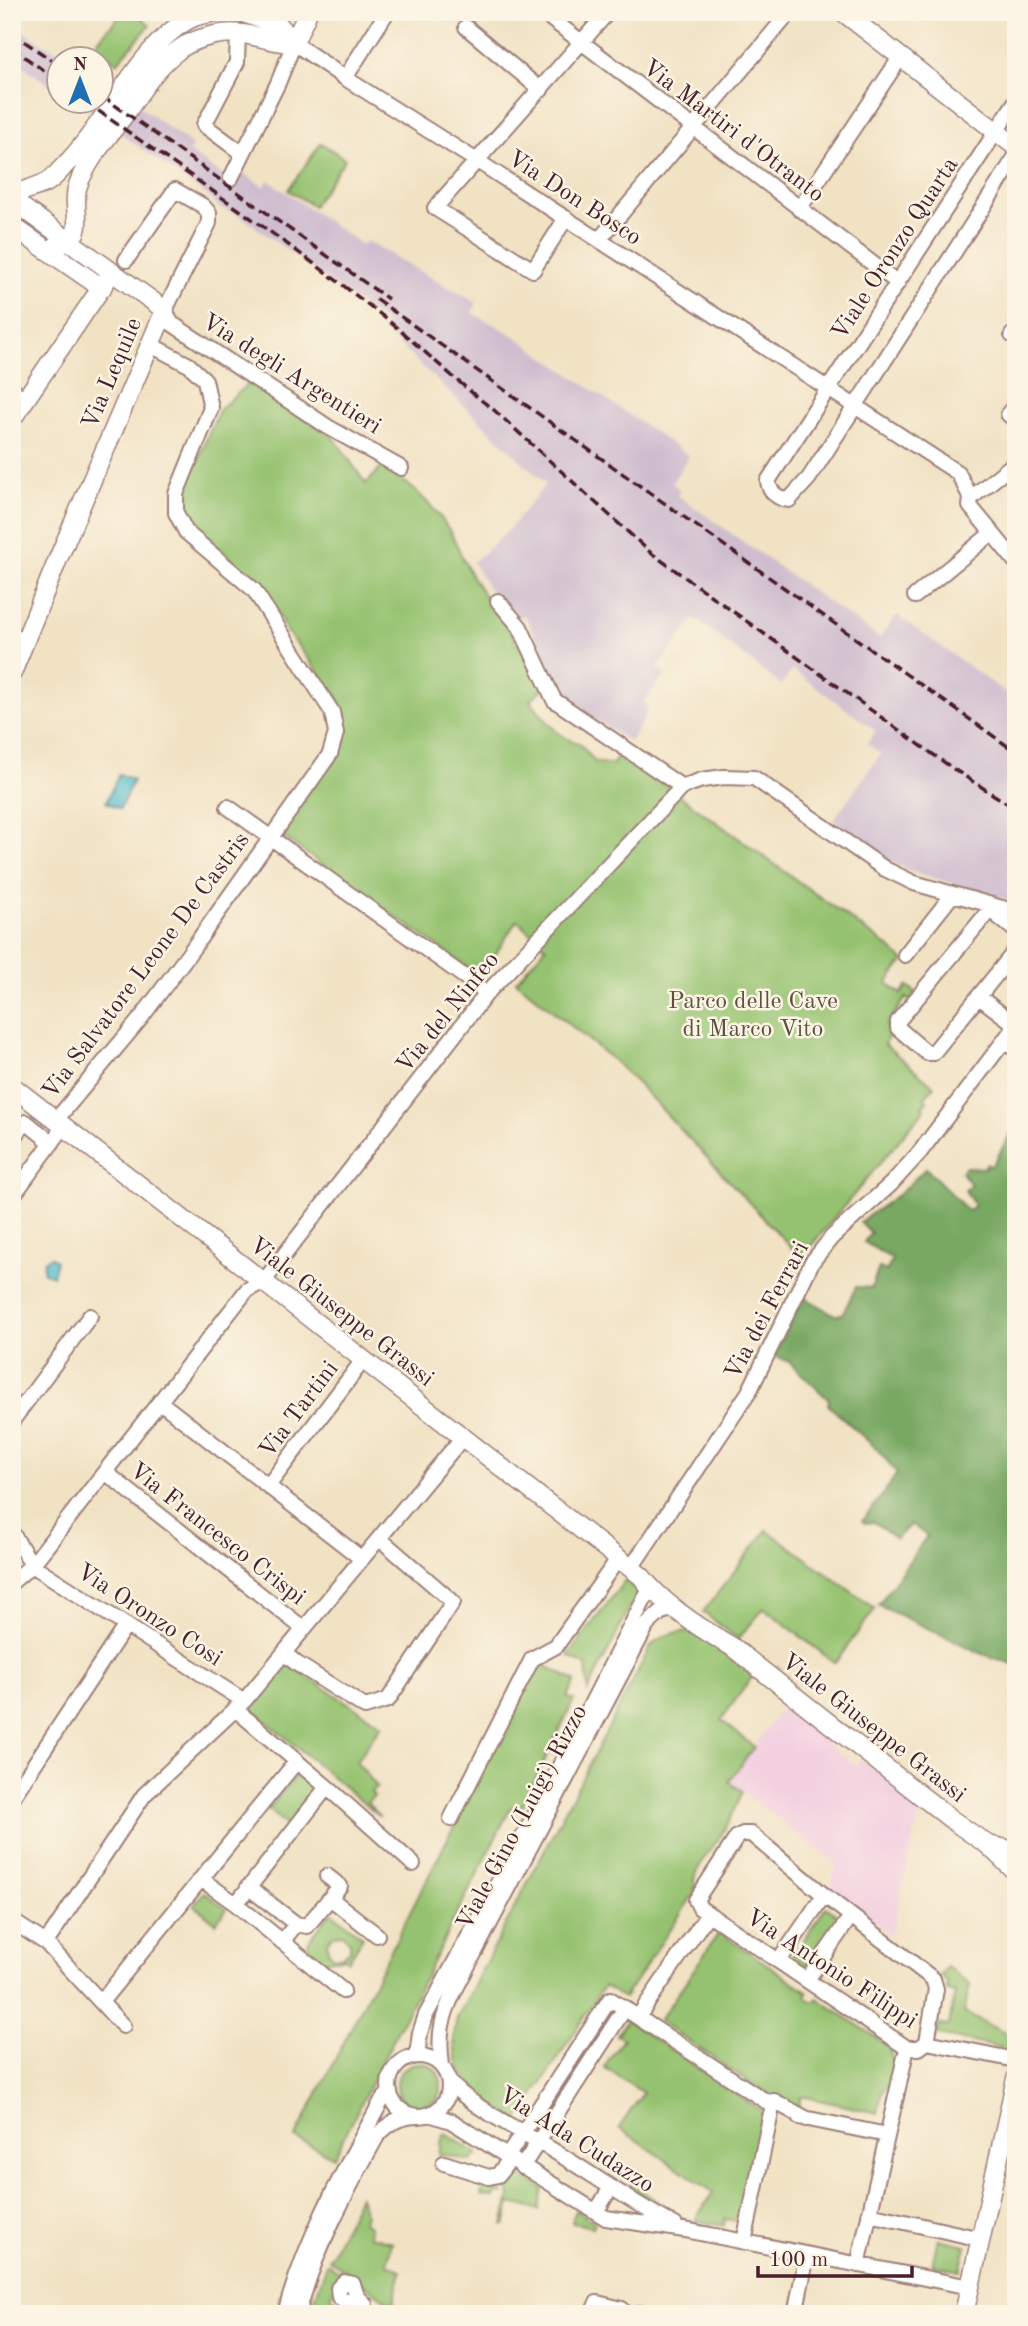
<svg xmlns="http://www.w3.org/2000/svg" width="1028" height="2326" font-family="'Old Standard TT',serif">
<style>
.built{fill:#f3cfe0}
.industrial{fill:#cfbdcf}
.green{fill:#95c270;stroke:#70704e;stroke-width:2;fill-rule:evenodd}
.forest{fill:#78a862;stroke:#616446;stroke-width:2}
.water{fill:#52becc;stroke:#4e6e7c;stroke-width:2}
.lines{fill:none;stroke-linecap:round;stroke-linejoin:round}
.minor-casing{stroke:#9e8078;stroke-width:18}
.major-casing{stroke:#9e8078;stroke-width:21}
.minor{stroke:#fff;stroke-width:14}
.major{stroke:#fff;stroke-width:18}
.rail{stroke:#4a1f2b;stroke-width:3.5;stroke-dasharray:10 5;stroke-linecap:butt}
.labels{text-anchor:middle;stroke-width:5;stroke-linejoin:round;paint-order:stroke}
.street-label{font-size:24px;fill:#4a1f2b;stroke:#fcf5e5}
.park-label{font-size:24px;fill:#605040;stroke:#fcf5e5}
</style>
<rect width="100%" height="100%" fill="#fcf5e5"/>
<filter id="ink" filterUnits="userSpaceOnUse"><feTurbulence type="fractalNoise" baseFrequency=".0143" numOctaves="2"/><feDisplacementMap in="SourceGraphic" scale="14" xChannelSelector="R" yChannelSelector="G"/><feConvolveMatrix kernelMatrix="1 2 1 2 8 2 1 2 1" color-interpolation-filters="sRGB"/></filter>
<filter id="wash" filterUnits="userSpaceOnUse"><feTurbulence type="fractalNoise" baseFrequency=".00686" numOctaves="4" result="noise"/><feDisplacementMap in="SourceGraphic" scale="28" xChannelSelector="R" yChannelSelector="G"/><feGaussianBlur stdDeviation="1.57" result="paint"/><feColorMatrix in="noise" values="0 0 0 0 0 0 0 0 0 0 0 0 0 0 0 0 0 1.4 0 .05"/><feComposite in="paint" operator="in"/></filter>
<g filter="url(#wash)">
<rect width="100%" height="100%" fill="#f1e2c4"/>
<path class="built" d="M782 1708 857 1766 859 1758 921 1806 891 1936 831 1889 836 1863 729 1781Z"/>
<path class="industrial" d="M12 25 70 59 60 60 59 92 12 58Z
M102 79 192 145 189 152 235 184 242 172 264 187 268 180 362 245 366 241 477 303 472 313 510 333 689 456 672 483 680 490 677 495 879 638 897 615 1016 700V902L913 872 891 862 833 820 881 754 867 743 876 731 793 670 781 685 695 618 657 668 665 675 643 702 647 705 646 715 630 742 564 699 525 615 519 618 488 588 473 562 508 531 546 484 387 333 383 328 387 324 238 214 220 208 207 195 76 102H102Z"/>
<path class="green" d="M123 12H135L150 25 117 63 95 44Z
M321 143 345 159 313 206 288 190Z
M251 381 334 438 366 484 383 466C407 482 434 505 449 530 459 547 465 567 476 583 499 618 526 650 544 688L530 700C544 717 556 738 579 743L595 762 612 765 622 751 672 790 890 948 904 961 887 983 901 994 908 986 916 993 910 1001 906 998 886 1026 892 1031 884 1044 934 1086 924 1098 927 1101 922 1106 925 1109 801 1258 639 1085 613 1060 516 981 546 947 517 920 481 977 279 834 342 733 338 698 286 630 269 596 221 549 193 527 183 509 184 492 219 410Z
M767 1530 875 1609 835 1663 764 1608 738 1639 703 1612Z
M626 1579 638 1592 588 1691 586 1666 568 1656Z
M687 1631 699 1634 755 1673 721 1720 754 1747 729 1781 742 1792C738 1802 733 1813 728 1823 716 1846 691 1865 695 1892L624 1998 604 1986 518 2120 475 2094 478 2089C454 2076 451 2042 457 2018L651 1646C662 1635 672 1633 687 1631Z
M538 1662 575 1681 567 1697 574 1700 520 1811 511 1807 334 2157 295 2138Z
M286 1663 382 1725 356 1761 377 1787 371 1792 374 1796 367 1802 380 1817 249 1707Z
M296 1775 316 1792 288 1827 268 1809Z
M204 1892 226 1909 216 1923 194 1905Z
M826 1907 839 1917 804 1968 791 1958Z
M331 1912 363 1937 348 1961 344 1958 327 1960 323 1965 309 1954 308 1942ZM342 1934 350 1942V1950L343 1956 334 1957 328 1951 327 1942 333 1935Z
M721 1933 808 1992 806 1997 814 2002 817 1998 886 2044 890 2050 893 2062 888 2086 882 2092 878 2113 801 2096 798 2109 753 2085 659 2021 718 1934Z
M947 1967 970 1985 964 2013 1015 2038 1012 2050 939 2035 937 2032 939 2025 949 2026 955 1993 947 1991V1983L941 1974Z
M627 2020 763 2112 738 2221 725 2219 724 2226 695 2220 713 2192 619 2128 643 2093 604 2067 623 2039 617 2035Z
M397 2085a22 22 0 1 1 44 0a22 22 0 1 1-44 0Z
M443 2134 449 2136 478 2154 471 2161 439 2154Z
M511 2170 543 2189 539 2210 511 2203 505 2225H503L510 2196 503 2180Z
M499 2182 502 2194 496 2192 495 2198 481 2195 483 2186Z
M631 2184 662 2204 660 2208 628 2189Z
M360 2196 365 2214 363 2222 370 2227 369 2236 392 2242 387 2263 401 2271 393 2305 329 2259Z
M575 2210 595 2222 593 2227 572 2223Z
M938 2239 966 2245 960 2271 932 2265Z
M327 2263 343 2274 330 2296 354 2314H310Z"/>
<path class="forest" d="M1016 1125V1665L983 1654 878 1605 927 1536 911 1524 896 1539 874 1522 865 1523 862 1521 884 1493 897 1473 877 1449 828 1405 829 1400 788 1361 774 1356 802 1296 837 1316 839 1314 842 1315 856 1287 871 1288 879 1268 887 1271 892 1259 864 1242 871 1233 860 1222 899 1194 926 1168 968 1211 974 1205 965 1190 971 1184 961 1172 965 1167 984 1168 986 1164 990 1166 993 1164Z"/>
<path class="water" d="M119 774 133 780 120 809 106 802Z
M51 1257 56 1261 53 1276 44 1273 43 1268 44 1261Z"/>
</g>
<g filter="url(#ink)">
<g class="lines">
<defs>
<path id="minor" d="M542 12 898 283
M466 27 541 90
M238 33 237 62 204 125 243 154
M345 78 387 12
M1016 101 768 481C769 492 778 499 789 500L809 478 1016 156
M231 178 278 83 294 43 345 78 485 166 958 473 971 498 970 506 1016 562
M799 209 900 58
M566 218 533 270 435 208 608 12
M599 240 790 12
M126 260 175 190 203 206 209 213V223L165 310 171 323 328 427 401 468
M1012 335 1016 337
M12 390 25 399
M1016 404 1008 414 1016 421
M971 498 1016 462
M915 596 992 533
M498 601 520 627 554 700 682 787
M228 807 487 993
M1016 931 994 913 993 906 898 1021V1028L927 1053H933L1016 950
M905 955 953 894
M979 997 1016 1025
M1004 1040 1016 1050
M56 1120 141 1018 193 948 330 754 336 733 332 712 254 590 186 532 176 513V494L211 408 205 380 189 365 149 344
M12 1140 26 1122 52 1143
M12 1197 64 1126
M160 1402 362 1559
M12 1421 90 1316
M105 1472 304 1629
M268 1486 364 1359
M12 1533 32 1565 244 1701
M631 1568 749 1392 812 1262 832 1237 891 1184 920 1152 1016 1025
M12 1582 32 1565 247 1290 264 1281 487 993 682 787 702 780 724 777 754 778 885 869 914 883 1016 912
M284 1653 296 1663 365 1707 388 1700 453 1602 379 1538
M235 1709 327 1787 413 1864
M12 1798 126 1625
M451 1819 532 1659 556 1646 618 1559
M201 1879 236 1904 343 1991
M248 1887 296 1924
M330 1898 377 1935
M236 1904 327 1787
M12 1921 46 1943 123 2026
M282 1942 296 1924 307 1926 340 1886 327 1876
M46 1943 144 1795 244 1701 463 1437
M779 1961 824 1895
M807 1980 851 1916
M101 2002 296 1762
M638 2017 708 1914
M927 2042 936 1989 933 1979 824 1895 751 1834H743L737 1837 696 1900 700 1908 907 2048H919L927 2042 1016 2060
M417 2056 420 2033 426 2015 538 1809 650 1588
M389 2086a30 30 0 1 1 60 0a30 30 0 1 1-60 0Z
M442 2066C438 2035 441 2018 455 1990L647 1625 661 1612 677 1608
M449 2081C466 2103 512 2126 537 2141 584 2168 627 2200 675 2225
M429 2114 451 2121 606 2218 685 2230 970 2287
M799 2117 887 2135
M507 2157 610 1999 767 2102 774 2101 807 2119
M444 2163 489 2177 498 2175 510 2159
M522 2167 625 2008
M596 2212 611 2187
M869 2214 981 2239
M744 2242 771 2113
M858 2265 907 2048
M344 2282 353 2284 357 2296 365 2304 354 2300H344L339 2297 338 2288Z
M641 2313 642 2314
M285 2314C305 2239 344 2170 381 2102L390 2092
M298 2314C314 2251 346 2192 377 2136 389 2123 398 2117 416 2116
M595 2314 594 2309 597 2303 622 2309
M795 2314 807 2255"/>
<path id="major" d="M240 12 279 25 294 43
M843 12 1016 147
M294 43 308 12
M12 200 165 310 58 559 12 673
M12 201C22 187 36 189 49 181 56 176 62 168 68 162 107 123 143 39 194 17 201 14 209 14 215 12
M12 226 102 288
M48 250C57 246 70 242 75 233 81 222 72 201 78 185 88 159 108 137 125 114 140 93 155 68 176 52 187 42 201 38 215 35 246 28 266 43 294 43
M12 419 112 272
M12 1086 641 1576C662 1603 701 1629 731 1646L952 1820 988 1845 1016 1872
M988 1845 1016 1851
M964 2314 1016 2079"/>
</defs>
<use href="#minor" class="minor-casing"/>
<use href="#major" class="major-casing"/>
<use href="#minor" class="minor"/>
<use href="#major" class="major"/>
<path class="rail" d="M12 33 60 66
M12 48 60 82
M102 96 388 299
M86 102C184 172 285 239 380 314 419 345 454 380 494 410L651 553 955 770 1016 809
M376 299 1016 752"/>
</g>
</g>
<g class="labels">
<g class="street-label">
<text transform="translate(734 130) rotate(37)" y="8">Via Martiri d'Otranto</text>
<text transform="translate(575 197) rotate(33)" y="8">Via Don Bosco</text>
<text transform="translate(894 248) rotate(-57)" y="8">Viale Oronzo Quarta</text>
<text transform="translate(111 373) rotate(-67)" y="8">Via Lequile</text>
<text transform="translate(292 373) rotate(32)" y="8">Via degli Argentieri</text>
<text transform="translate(145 965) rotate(-53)" y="8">Via Salvatore Leone De Castris</text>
<text transform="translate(447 1012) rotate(-51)" y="8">Via del Ninfeo</text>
<text transform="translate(766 1310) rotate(-62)" y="8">Via dei Ferrari</text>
<text transform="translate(342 1311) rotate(38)" y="8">Viale Giuseppe Grassi</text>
<text transform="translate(298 1409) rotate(-53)" y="8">Via Tartini</text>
<text transform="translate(218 1533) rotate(38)" y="8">Via Francesco Crispi</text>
<text transform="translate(150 1614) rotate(33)" y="8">Via Oronzo Cosi</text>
<text transform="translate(874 1727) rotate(38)" y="8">Viale Giuseppe Grassi</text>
<text transform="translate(521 1817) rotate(-62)" y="8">Viale Gino (Luigi) Rizzo</text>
<text transform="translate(832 1968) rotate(33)" y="8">Via Antonio Filippi</text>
<text transform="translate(577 2139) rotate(32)" y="8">Via Ada Cudazzo</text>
</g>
<g class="park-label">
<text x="753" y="1008">Parco delle Cave<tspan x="753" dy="28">di Marco Vito</tspan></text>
</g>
</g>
<rect width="1028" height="2326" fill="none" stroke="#fcf5e5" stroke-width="42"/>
<g transform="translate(80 80)"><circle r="33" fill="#fcf5e5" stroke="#b59f9b" stroke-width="2"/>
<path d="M0-5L12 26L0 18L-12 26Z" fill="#1f6fb2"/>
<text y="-10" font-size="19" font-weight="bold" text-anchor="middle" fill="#4a1f2b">N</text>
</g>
<path d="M758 2266v10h154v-10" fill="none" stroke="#4a1f2b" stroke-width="3.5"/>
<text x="769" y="2266" font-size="21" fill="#4a1f2b" stroke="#fcf5e5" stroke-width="5" paint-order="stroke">100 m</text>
</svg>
